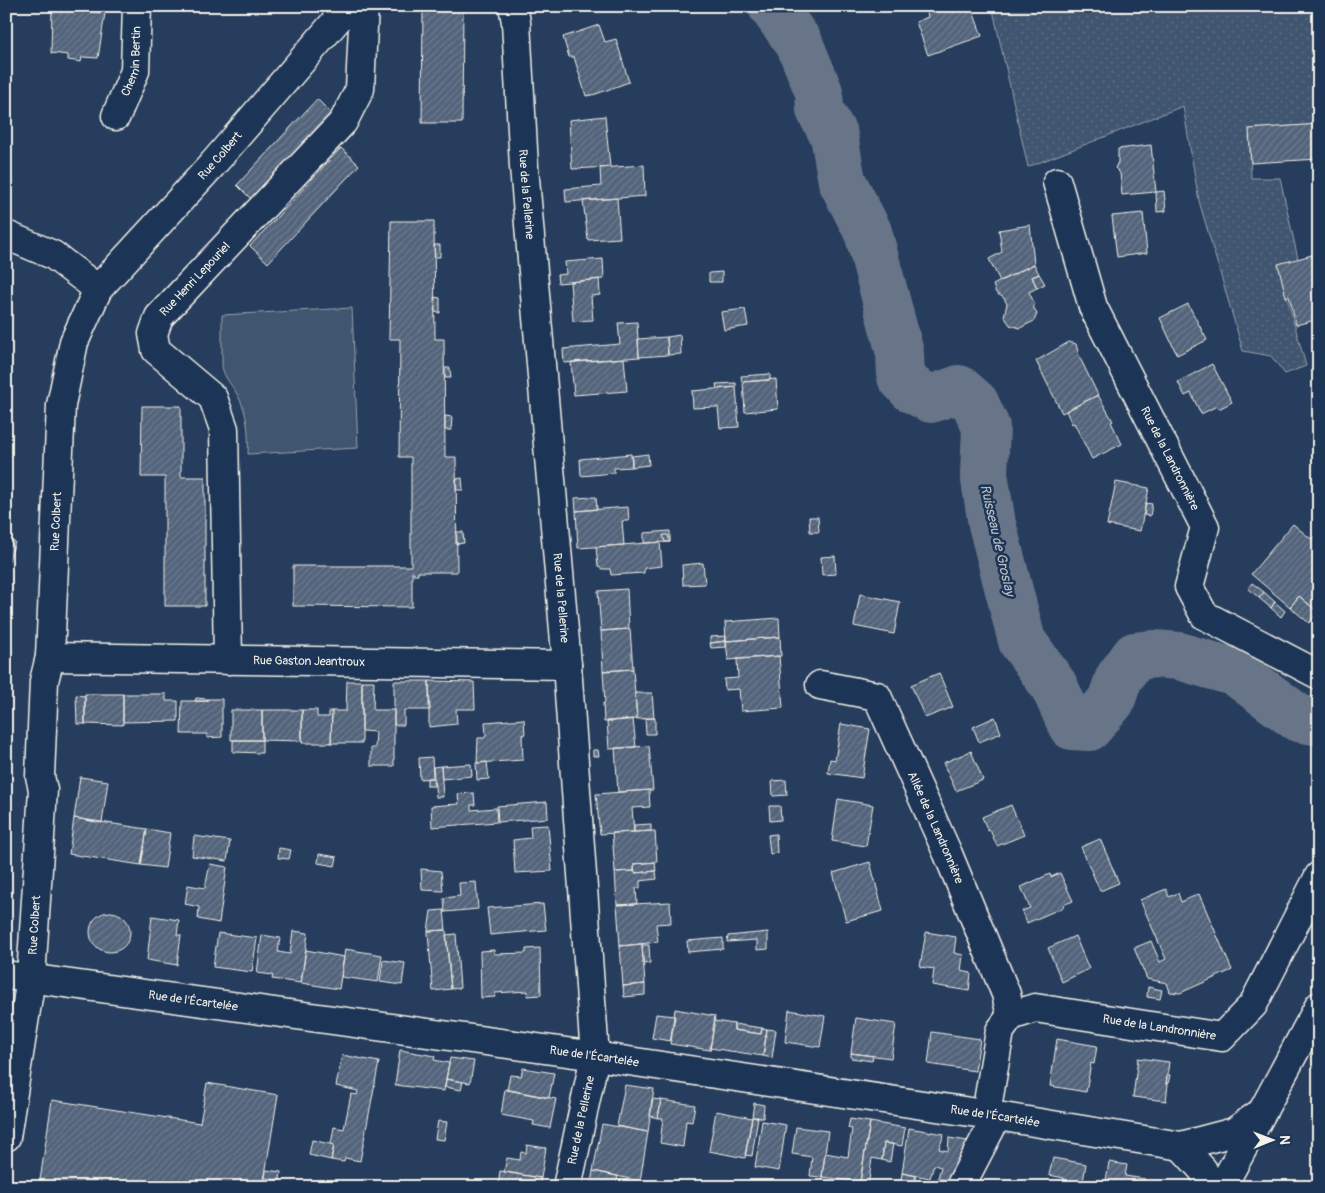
<svg xmlns="http://www.w3.org/2000/svg" width="1325" height="1193" font-family="Pangolin,sans-serif">
<style>
.grass{fill:url(#grass-dots);stroke:#9aa2ac}
.green{fill:#40546f;stroke:#9aa2ac}
.lines{fill:none;stroke-linecap:round;stroke-linejoin:round}
.river{stroke:#677588;stroke-width:48}
.building{fill:url(#building-hatch);stroke:#f4f1e8}
.minor-casing{stroke:#f4f1e8;stroke-width:31}
.major-casing{stroke:#f4f1e8;stroke-width:31}
.minor{stroke:#1d3557;stroke-width:28}
.major{stroke:#1d3557;stroke-width:28}
.labels{text-anchor:middle;stroke-width:5;stroke-linejoin:round;paint-order:stroke}
.street-label{font-size:12px;fill:#f4f1e8;stroke:#1d3557}
.water-label{font-size:14px;font-style:italic;fill:#bcbfc2;stroke:#1d3557}
</style>
<defs>
<pattern id="grass-dots" width="8" height="8" patternUnits="userSpaceOnUse" patternTransform="scale(1.25)"><rect width="8" height="8" fill="#40546f"/><path d="M2 2h.1M6 6h.1" fill="none" stroke="#5c6d84" stroke-width="1.8" stroke-linecap="round"/></pattern>
<pattern id="building-hatch" width="6" height="6" patternUnits="userSpaceOnUse" patternTransform="scale(1.25)"><rect width="6" height="6" fill="#52647b"/><path d="M-1 1l2-2M0 6l6-6M5 7l2-2" fill="none" stroke="#6c7b8e"/></pattern>
</defs>
<rect width="100%" height="100%" fill="#263d5d"/>
<filter id="ink" filterUnits="userSpaceOnUse"><feTurbulence type="fractalNoise" baseFrequency=".02" numOctaves="2"/><feDisplacementMap in="SourceGraphic" scale="10" xChannelSelector="R" yChannelSelector="G"/><feConvolveMatrix kernelMatrix="1 2 1 2 8 2 1 2 1" color-interpolation-filters="sRGB"/></filter>
<g filter="url(#ink)">
<path class="grass" d="M992 6H1319V124L1249 129 1251 178H1280L1298 259 1278 265 1306 366 1285 374 1271 356 1243 351 1199 201 1183 106 1028 167Z"/>
<path class="green" d="M352 308 358 448 248 454C249 433 248 413 237 394 232 385 224 378 222 366V315Z"/>
<g class="lines">
<path class="river" d="M772 6 799 43 819 92 820 110 834 136 842 181 868 232 900 353 901 377 912 389 931 399 959 389 975 403 986 427 984 474 992 524 1022 641 1054 686 1072 726 1089 727 1111 701 1119 678 1135 656 1155 654 1179 656 1237 673 1298 718 1319 722"/>
</g>
<path class="building" d="M423 6H463L462 123H422Z
M928 6H971L982 36 928 55 916 22 928 17 927 12Z
M52 8 105 13 98 58 82 57 81 62 68 60V55L51 53Z
M599 25 605 42 616 39 629 82 596 94 586 96 574 57H569L563 37Z
M317 99 333 115 254 202 237 185Z
M605 116 610 167 572 169 569 120Z
M1319 124V159L1251 163 1249 129Z
M1151 145 1156 192 1122 195 1120 173 1115 168 1118 162V149Z
M341 148 359 165 268 263 250 246Z
M644 165 645 196 566 202 565 189 601 186 600 168Z
M1164 191 1166 211 1157 212 1156 192Z
M617 198 620 238 588 240 583 201Z
M1143 213 1147 253 1117 257 1112 216Z
M391 221H434L435 339H444L445 457H456L457 572H418V575H414V572H412V607L293 606V566H411V457H399L400 339H389Z
M1030 225 1034 264 1000 281 989 259 1002 252 999 230Z
M434 245H440V257H435Z
M1312 255 1315 271 1314 274 1319 288V319L1296 325 1289 296 1286 297 1278 264Z
M603 259 604 279 558 283 557 275 566 274 565 262Z
M1034 264 1039 274 1032 277 1037 288 1029 292 1035 305 1033 306 1037 314 1034 321 1020 328 1010 325 1004 316 1007 304 1004 298 996 293 993 285Z
M722 272V282H709V273Z
M1039 274 1045 284 1037 288 1032 277Z
M599 279 600 295 591 296 593 320 573 321 570 282Z
M434 297 440 298V313L435 312Z
M1188 304 1207 340 1177 355 1160 318Z
M745 309 748 326 724 330 721 312Z
M637 322 639 357 564 363 563 349 620 344 618 323Z
M680 335 681 354 668 355 667 337Z
M667 337 668 355 639 357 638 339Z
M1069 342 1076 344 1079 356 1098 395 1062 413 1036 361Z
M624 358 627 391 574 395 571 362Z
M1212 364 1232 402 1219 409 1217 406 1201 414 1191 393 1185 396 1178 382Z
M445 368H450L451 378H445Z
M770 374V380L742 382 741 376Z
M776 379 778 409 745 412 743 382Z
M736 383V387L717 389 716 384Z
M736 387 739 427 720 428 718 407 693 408 692 391Z
M1098 395 1113 421 1111 422 1122 444 1092 459 1074 423 1072 424 1066 411Z
M142 406H181V477H205V606H165V477H141Z
M445 416 452 417 451 430H445Z
M631 454 632 467 614 468V473L581 476 580 459Z
M648 454 649 465 632 467V456Z
M462 478 463 490H456V479Z
M1116 482 1149 488 1140 531 1107 525Z
M596 497 597 509 576 511 575 498Z
M1146 503 1152 504 1150 516 1144 515Z
M628 507 629 521H622L624 545 578 548 576 511Z
M809 517H818L819 532H810Z
M1293 524 1311 539 1313 537 1319 542 1318 612 1299 596 1290 607 1251 574Z
M670 531V542L644 543V533Z
M456 532H463L464 543 456 544Z
M663 535H668L670 542H665Z
M6 539 15 542 6 569Z
M660 542 662 566 644 568V573L611 575 610 569H602L598 566 596 547Z
M835 556 836 574 822 575 821 557Z
M703 563 705 584 683 585 682 565Z
M1252 583 1264 592 1259 598 1248 588Z
M627 589 629 629 601 631 598 591Z
M1264 592 1275 602 1271 608 1259 598Z
M860 594 900 602 894 634 854 626Z
M1299 596 1318 612 1309 623 1290 607Z
M1275 602 1285 611 1281 617 1271 608Z
M779 618 780 637 726 641 725 622Z
M6 628H9L7 659H6Z
M630 629 633 669 603 671 601 631Z
M726 636V641L710 643V637Z
M780 637 781 656 728 660 726 641Z
M726 641V647L711 648 710 643Z
M779 656 783 708 741 711 739 689 725 690 724 679 738 678 737 659Z
M633 669 637 719 604 722 603 703H605L603 671Z
M939 673 953 707 925 718 911 685Z
M347 681H362V743H331L332 711H346Z
M362 681H374L373 710H394V766H371V748H375L376 732 362 731Z
M394 681H429L430 710H404V725H394Z
M429 681 474 682 475 709H456L457 724 429 727Z
M6 693H8L6 726Z
M635 693H652L654 718 637 719Z
M85 694H123V725L85 724Z
M123 694H166V701H178V721L123 722Z
M76 695 85 696V724H77Z
M196 698 207 699 208 701H195Z
M207 699H222V737L207 738V734H181L182 701H208Z
M231 710H262V740H231Z
M262 710H302V741L262 740Z
M302 710H317V717H329V711H332L331 743H302Z
M995 717 1001 733 979 742 973 727Z
M645 718H655V734H646Z
M524 719 525 735H522L523 760 477 763 478 738H484L486 736 485 722Z
M633 719 636 747 609 749 607 721Z
M841 724 870 729 862 778 828 773 830 759 835 760Z
M233 740H262V753L233 752Z
M649 746 653 790 618 792 615 748Z
M593 750H598L599 756H593Z
M971 751 983 780 956 791 943 763Z
M432 757 433 778 420 779 419 758Z
M487 762 489 779 477 780 476 763Z
M471 764 472 776 442 779 441 766Z
M441 766 443 797H436L433 767Z
M80 777 108 781 102 823 74 818Z
M427 778H433L434 786H427Z
M786 780 787 795 773 796 772 781Z
M649 790 650 807 632 808 634 832 600 834 596 794Z
M474 793 475 805H471V810L496 808 497 822 432 827 431 806 459 804 458 794Z
M838 799 873 805 866 846 832 841Z
M547 802 548 818 498 822 497 806Z
M1011 805 1024 835 997 846 990 830 988 831 982 817Z
M769 806H780L781 820 770 821Z
M74 818 147 829 141 865 69 854Z
M651 824V831L634 832V825Z
M548 825 552 871 515 873 513 840 531 838 530 826Z
M147 829 170 833 165 868 141 865Z
M655 831 657 862 634 864V871L615 872 612 833Z
M776 834 777 853 770 854 768 835Z
M194 836 230 841 227 861 192 856Z
M1100 839 1119 883 1100 891 1081 847Z
M279 848 291 850 289 859 278 858Z
M319 854 337 857 335 866 318 863Z
M655 862 656 871 635 873 634 864Z
M870 862 883 911 846 921 833 873Z
M210 864 227 867 219 923 198 919 199 907 185 904 188 885 205 888Z
M421 869 441 871 443 891 422 890Z
M634 871 635 873 656 871 657 879 640 881V888H636L637 904 617 905 615 872Z
M1060 873 1073 901 1063 905 1064 907 1027 923 1022 911 1030 908 1021 887 1050 874 1051 877Z
M476 882 478 909 445 912 444 898 460 896 459 883Z
M1166 889 1169 897 1178 893 1181 902 1199 894 1232 970 1180 993 1170 992 1167 983 1147 979 1134 948 1151 941 1160 962 1166 959 1140 900Z
M670 902 671 923 656 924 658 942 620 946 617 905Z
M543 904 546 930 490 935 487 908Z
M444 910 446 930 428 931 431 911Z
M90 932a20 20 0 1 1 40 0a20 20 0 1 1-40 0Z
M152 916 179 920 177 935H181L177 965 147 960Z
M446 930 451 989 433 991 428 933V931Z
M293 931 308 933 301 983 272 979 273 975 257 973 262 935 280 938 278 952 290 954Z
M768 932V949L757 950V940L727 942 728 936Z
M926 932 956 937 954 953 963 955 961 971 971 973 969 991 932 985 934 969 920 967Z
M218 933 257 938 252 972 213 967Z
M456 934 460 988 451 989 446 935Z
M1075 936 1089 969 1062 982 1048 948Z
M723 938V949L688 952 687 941Z
M642 944 645 984 623 986 620 946Z
M642 945H649L650 963 643 964Z
M540 948 541 995 527 996 528 991 495 993V997L481 998 480 951 494 950V954L526 953V949Z
M345 949 382 955 378 982 341 977Z
M306 950 344 957 339 989 301 983Z
M383 960 405 963 402 985 380 982Z
M645 984V995L624 997 623 986Z
M1148 987 1162 990 1160 999 1147 997Z
M675 1009 715 1016 710 1050 670 1044Z
M789 1010 825 1016 820 1047 785 1042Z
M656 1014 675 1016 671 1041 652 1038Z
M856 1018 896 1024 891 1058 851 1053Z
M715 1021 734 1024V1030L761 1034 762 1028 767 1029 763 1056 710 1048Z
M734 1024 762 1028 761 1034 734 1030Z
M767 1029 776 1030 772 1058 763 1056Z
M932 1032 980 1039 975 1071 928 1064Z
M1057 1039 1097 1046 1094 1064 1091 1063 1086 1092 1050 1086Z
M400 1050 435 1056 434 1060 449 1063 444 1091 395 1085Z
M851 1053 873 1056 872 1061 851 1058Z
M342 1055 379 1062 360 1161 345 1158 344 1162 331 1160 334 1145 331 1144 334 1127 344 1129 351 1094 357 1095 358 1091 336 1086Z
M450 1058 474 1061 470 1083 446 1079Z
M1138 1058 1169 1062 1166 1084H1168L1166 1101 1133 1097Z
M523 1068 554 1073 549 1098 507 1090 510 1075 521 1076Z
M1167 1074 1170 1075 1168 1084H1166Z
M446 1079 463 1082 461 1090 445 1087Z
M207 1083 278 1095 263 1187H39L52 1100 200 1123Z
M625 1085 654 1089 648 1132 617 1126Z
M505 1089 556 1099 550 1128 533 1125 534 1121 501 1115Z
M652 1099 661 1100 658 1118 650 1116Z
M661 1100 695 1105 692 1122 686 1121 683 1147 660 1143 663 1118H658Z
M754 1103 764 1105 763 1118 752 1117Z
M716 1111 752 1118 745 1158 709 1151Z
M752 1117H758L752 1156 745 1155Z
M850 1119 870 1122 860 1182 822 1177 825 1153 848 1157 852 1129 848 1128Z
M438 1121 447 1122 444 1140 435 1139Z
M762 1121 786 1125 779 1171 755 1167Z
M870 1122 905 1128 902 1146 884 1143 882 1160 872 1158 868 1187H859Z
M602 1124 648 1132 640 1181 593 1171Z
M796 1127 828 1131 822 1177 810 1176 812 1157 792 1154Z
M909 1128 944 1134 939 1149 948 1151 949 1138 974 1142 958 1179 950 1175 948 1181 938 1178 941 1167 934 1165 930 1178 902 1173Z
M312 1140 334 1145 331 1160 309 1155Z
M884 1143 893 1144 890 1162 882 1160Z
M527 1145 546 1148 541 1178 504 1172 507 1158 520 1160 521 1152 526 1153Z
M1053 1158 1086 1164 1082 1187H1063L1064 1178 1049 1175Z
M1109 1162 1127 1165 1125 1176 1145 1179 1143 1187H1105Z
M266 1170 281 1172 280 1180 265 1178Z
M500 1171 541 1178 539 1187H498Z
M593 1171 618 1176 615 1187 591 1183Z
M902 1173 916 1176 914 1182 901 1180Z"/>
<g class="lines">
<defs>
<g id="minor">
<path id="s1" d="M513 6 516 22 524 167 567 665 595 1056 567 1187"/>
<path id="s2" d="M116 116 135 71 137 6"/>
<path id="s3" d="M1057 182 1093 307 1205 527 1189 587 1204 615 1319 675"/>
<path d="M6 235 53 255 98 289"/>
<path id="s4" d="M50 657 567 665"/>
<path id="s5" d="M228 660 224 429 213 398 156 350 153 334 159 317 343 122 360 89 364 6"/>
<path id="s6" d="M820 685 877 696 948 854 1006 994 1011 1016"/>
<path id="s7" d="M6 975 595 1056 997 1116 1181 1146 1234 1132 1263 1111"/>
<path id="s8" d="M986 1114 1000 1031 1011 1016 1035 1008 1222 1037 1253 1005 1319 876"/>
<path id="s9" d="M6 1137 31 978 43 790 40 776 44 681 50 657 61 405 74 342 98 289 212 165 349 6"/>
<path d="M1181 1146 1203 1170 1210 1187"/>
<path d="M960 1187 997 1116"/>
</g>
<path id="major" d="M1222 1187 1319 1006"/>
</defs>
<use href="#minor" class="minor-casing"/>
<use href="#major" class="major-casing"/>
<use href="#minor" class="minor"/>
<use href="#major" class="major"/>
</g>
</g>
<g class="labels">
<g class="street-label">
<text dy="4" stroke="none"><textPath href="#s2" startOffset="58">Chemin Bertin</textPath></text>
<text dy="4" stroke="none"><textPath href="#s9" startOffset="1039">Rue Colbert</textPath></text>
<text dy="4" stroke="none"><textPath href="#s1" startOffset="189">Rue de la Pellerine</textPath></text>
<text dy="4" stroke="none"><textPath href="#s5" startOffset="425">Rue Henri Lepouriel</textPath></text>
<text dy="4" stroke="none"><textPath href="#s3" startOffset="300">Rue de la Landronnière</textPath></text>
<text dy="4" stroke="none"><textPath href="#s9" startOffset="619">Rue Colbert</textPath></text>
<text dy="4" stroke="none"><textPath href="#s1" startOffset="594">Rue de la Pellerine</textPath></text>
<text dy="4" stroke="none"><textPath href="#s4" startOffset="259">Rue Gaston Jeantroux</textPath></text>
<text dy="4" stroke="none"><textPath href="#s6" startOffset="202">Allée de la Landronnière</textPath></text>
<text dy="4" stroke="none"><textPath href="#s9" startOffset="214">Rue Colbert</textPath></text>
<text dy="4" stroke="none"><textPath href="#s7" startOffset="189">Rue de l'Écartelée</textPath></text>
<text dy="4" stroke="none"><textPath href="#s8" startOffset="254">Rue de la Landronnière</textPath></text>
<text dy="4" stroke="none"><textPath href="#s7" startOffset="594">Rue de l'Écartelée</textPath></text>
<text dy="4" stroke="none"><textPath href="#s7" startOffset="999">Rue de l'Écartelée</textPath></text>
<text transform="translate(581 1120) rotate(-78)" y="4">Rue de la Pellerine</text>
</g>
<g class="water-label">
<text transform="translate(998 540) rotate(77)" y="5">Ruisseau de Groslay</text>
</g>
</g>
<rect width="1325" height="1193" fill="none" stroke="#1d3557" stroke-width="25"/>
<rect x="12" y="12" width="1300" height="1168" fill="none" stroke="#f4f1e8" stroke-width="2" filter="url(#ink)"/>
<g transform="translate(1272 1140) rotate(89)" stroke="#1d3557" stroke-width="4" paint-order="stroke">
<path d="M0-4L9 19L0 12L-9 19Z" fill="#f4f1e8"/>
<text y="-8" font-size="14" font-weight="bold" text-anchor="middle" fill="#f4f1e8">N</text>
</g>
</svg>
